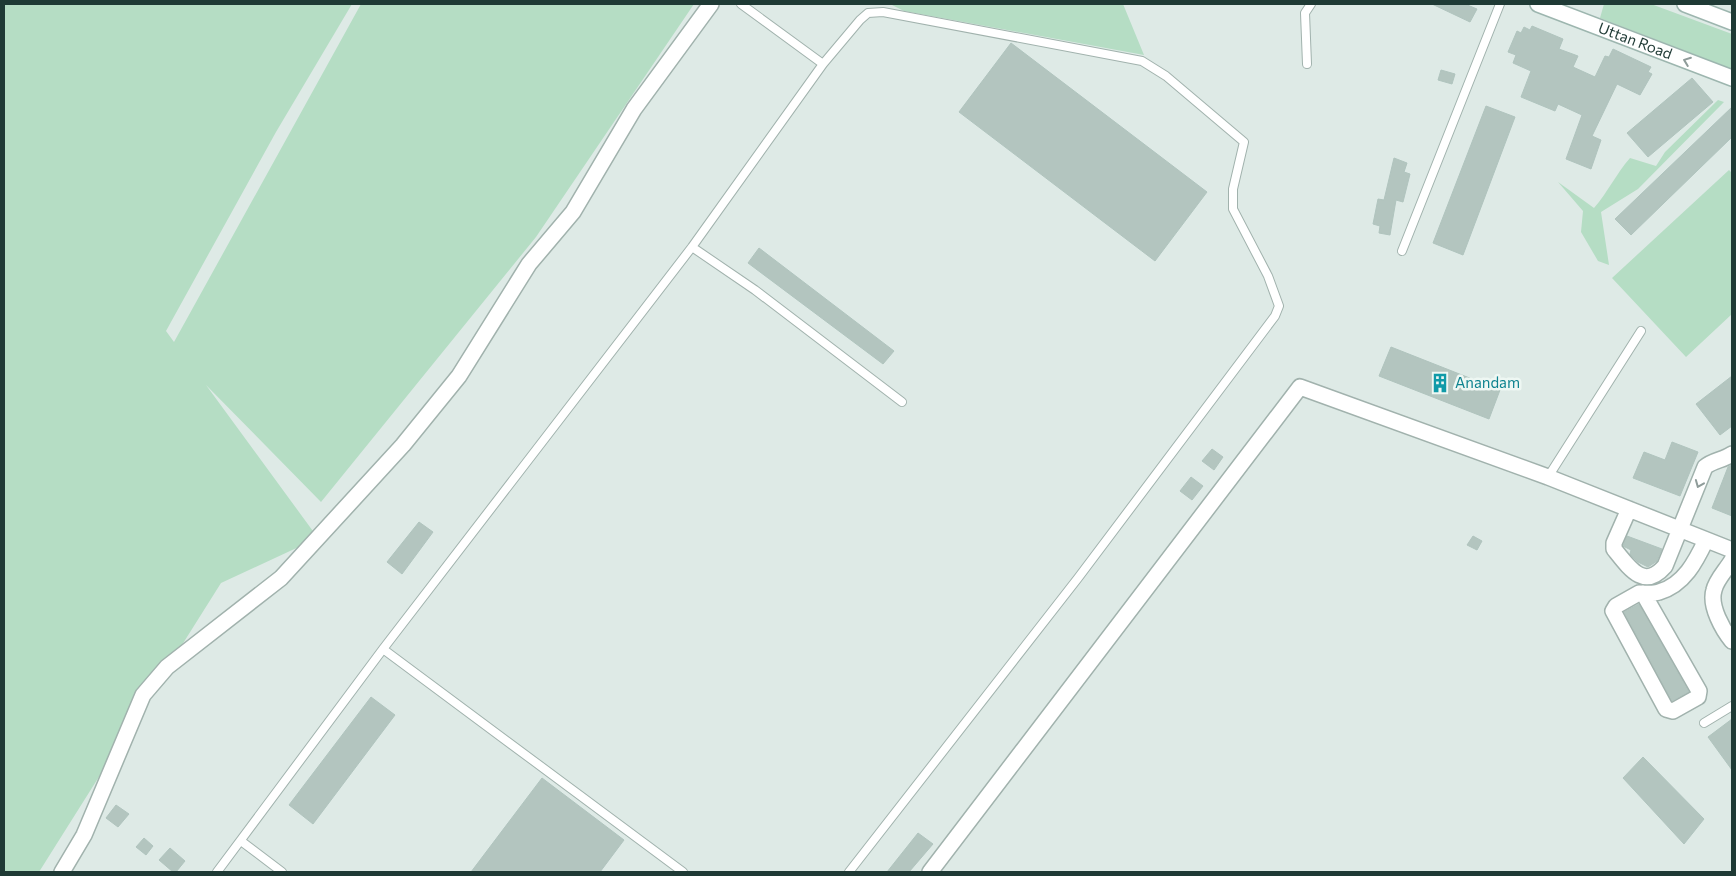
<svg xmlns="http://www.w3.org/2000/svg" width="1736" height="876" font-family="Commissioner,sans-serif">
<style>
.green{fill:#b5ddc4}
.building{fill:#b3c5bf;stroke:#b0c4be}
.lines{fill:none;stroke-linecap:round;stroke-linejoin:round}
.service-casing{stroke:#a1b2ad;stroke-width:10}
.minor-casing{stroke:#a1b2ad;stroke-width:18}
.secondary-casing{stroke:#9db6af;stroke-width:18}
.service{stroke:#fff;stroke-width:8}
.minor{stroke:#fff;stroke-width:15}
.secondary{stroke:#fff;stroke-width:15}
.oneway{stroke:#8f9c9a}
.labels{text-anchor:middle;stroke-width:5;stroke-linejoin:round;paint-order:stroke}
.street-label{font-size:15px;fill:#1f3a35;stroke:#eef7f3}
.culture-label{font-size:15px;fill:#0d838f;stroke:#eef7f3;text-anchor:start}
</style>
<rect width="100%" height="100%" fill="#deeae6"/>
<path class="green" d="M4 4H352L276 132 166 331 174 342 361 4H694L536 237 321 502 206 385 318 538 221 583 39 872H4Z
M890 4H1123L1144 55 904 11Z
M1604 4H1651L1732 34V69L1600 18Z
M1718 100 1724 102 1638 189 1601 212 1609 265 1598 261 1581 232 1583 211 1558 182 1594 208C1608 192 1616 174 1630 158L1656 166 1665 152Z
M1729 170 1732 173V314L1686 357 1612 278Z"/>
<path class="building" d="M1432 4H1465L1477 9 1470 22Z
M1532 26 1563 39 1559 49 1578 56 1573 67 1595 77 1605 56 1609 57 1613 49 1651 67 1648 72 1652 74 1640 95 1617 84 1592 136 1601 140 1591 169 1566 159 1582 115 1558 104 1555 111 1521 97 1531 71 1513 63 1516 55 1508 52 1517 31 1521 33 1524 27 1530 30Z
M1011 43 1207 192 1155 261 959 112Z
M1441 70 1455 74 1452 84 1438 80Z
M1692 78 1713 102 1648 157 1627 133Z
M1486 106 1515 117 1463 255 1433 243Z
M1732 107V137L1631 235 1615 219Z
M1394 158 1407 163 1404 172 1410 174 1403 202 1396 200 1390 235 1379 233 1380 226 1373 224 1378 199 1384 200Z
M759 248 894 351 883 364 748 263Z
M1391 347 1500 390 1489 419 1379 376Z
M1732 376V426L1720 435 1696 404Z
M1672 442 1698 452 1680 496 1633 478 1644 452 1665 460Z
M1212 449 1223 457 1214 470 1202 461Z
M1732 465V516L1712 508 1728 467Z
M1191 477 1203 486 1192 500 1180 491Z
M419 522 433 532 402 574 387 562Z
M1473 536 1482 541 1477 550 1467 545Z
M1627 536 1662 549 1657 561 1648 567 1638 562 1630 554 1631 550 1623 546Z
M1639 604 1689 692 1672 701 1624 612Z
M371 697 395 715 313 824 289 805Z
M1732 719V770L1708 737Z
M1643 757 1704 819 1684 844 1623 778Z
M542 778 624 840 600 872H471Z
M116 805 129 814 118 827 106 818Z
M918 833 933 844 909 872H887Z
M144 838 153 846 146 855 136 847Z
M170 848 185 861 176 872H173L159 860Z"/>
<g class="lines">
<defs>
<path id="service" d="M741 4 823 64
M1307 64 1305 13 1311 4
M692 247 755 290 902 402
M1402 251 1500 4
M1548 477 1641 331
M383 649 683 872
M1704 723 1732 706
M241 841 282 872
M217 872 383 649 692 247 823 64 860 20 868 13 883 12 1142 61 1166 76 1244 142 1233 189V209L1268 276 1279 306 1275 316 1078 578 849 872"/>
<path id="minor" d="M1629 509 1614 543V549C1630 569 1644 590 1665 566L1705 467C1713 460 1724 460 1732 454
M1732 560C1727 569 1716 580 1714 590 1709 606 1723 630 1732 641
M1643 593 1699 691 1698 697 1673 711 1666 709 1613 611 1616 606 1639 593C1646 593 1654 594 1659 592 1684 585 1696 561 1706 540
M62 872 84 835 143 695 167 667 281 578 403 445 459 376 529 264 573 212 634 109 711 4
M930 872 1300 387 1548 477 1732 550"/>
<g id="secondary">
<path id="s1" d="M1538 4 1732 78"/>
<path d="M1685 4 1732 22"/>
</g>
</defs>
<use href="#service" class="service-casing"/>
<use href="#minor" class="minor-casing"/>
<use href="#secondary" class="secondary-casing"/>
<use href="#service" class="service"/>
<use href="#minor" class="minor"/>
<use href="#secondary" class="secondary"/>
</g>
<defs><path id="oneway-chevron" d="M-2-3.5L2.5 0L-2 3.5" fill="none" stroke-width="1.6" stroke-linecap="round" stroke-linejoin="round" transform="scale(1.25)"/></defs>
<g class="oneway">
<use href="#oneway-chevron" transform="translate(1687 61) rotate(-159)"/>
<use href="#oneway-chevron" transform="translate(1699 484) rotate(112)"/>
</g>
<defs>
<symbol id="building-bare" viewBox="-9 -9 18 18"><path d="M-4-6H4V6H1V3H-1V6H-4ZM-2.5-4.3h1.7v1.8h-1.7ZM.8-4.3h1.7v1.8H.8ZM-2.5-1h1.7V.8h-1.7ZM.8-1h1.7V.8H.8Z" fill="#0f9aa8" stroke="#eef7f3" stroke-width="2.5" paint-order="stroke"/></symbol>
</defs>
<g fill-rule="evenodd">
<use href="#building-bare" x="1426" y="369" width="28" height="28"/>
</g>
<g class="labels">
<g class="street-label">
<text dy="5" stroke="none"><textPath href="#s1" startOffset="104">Uttan Road</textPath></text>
</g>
<g class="culture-label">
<text x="1455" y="388">Anandam</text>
</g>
</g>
<rect width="1736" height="876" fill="none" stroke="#1f3a35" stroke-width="10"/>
</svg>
